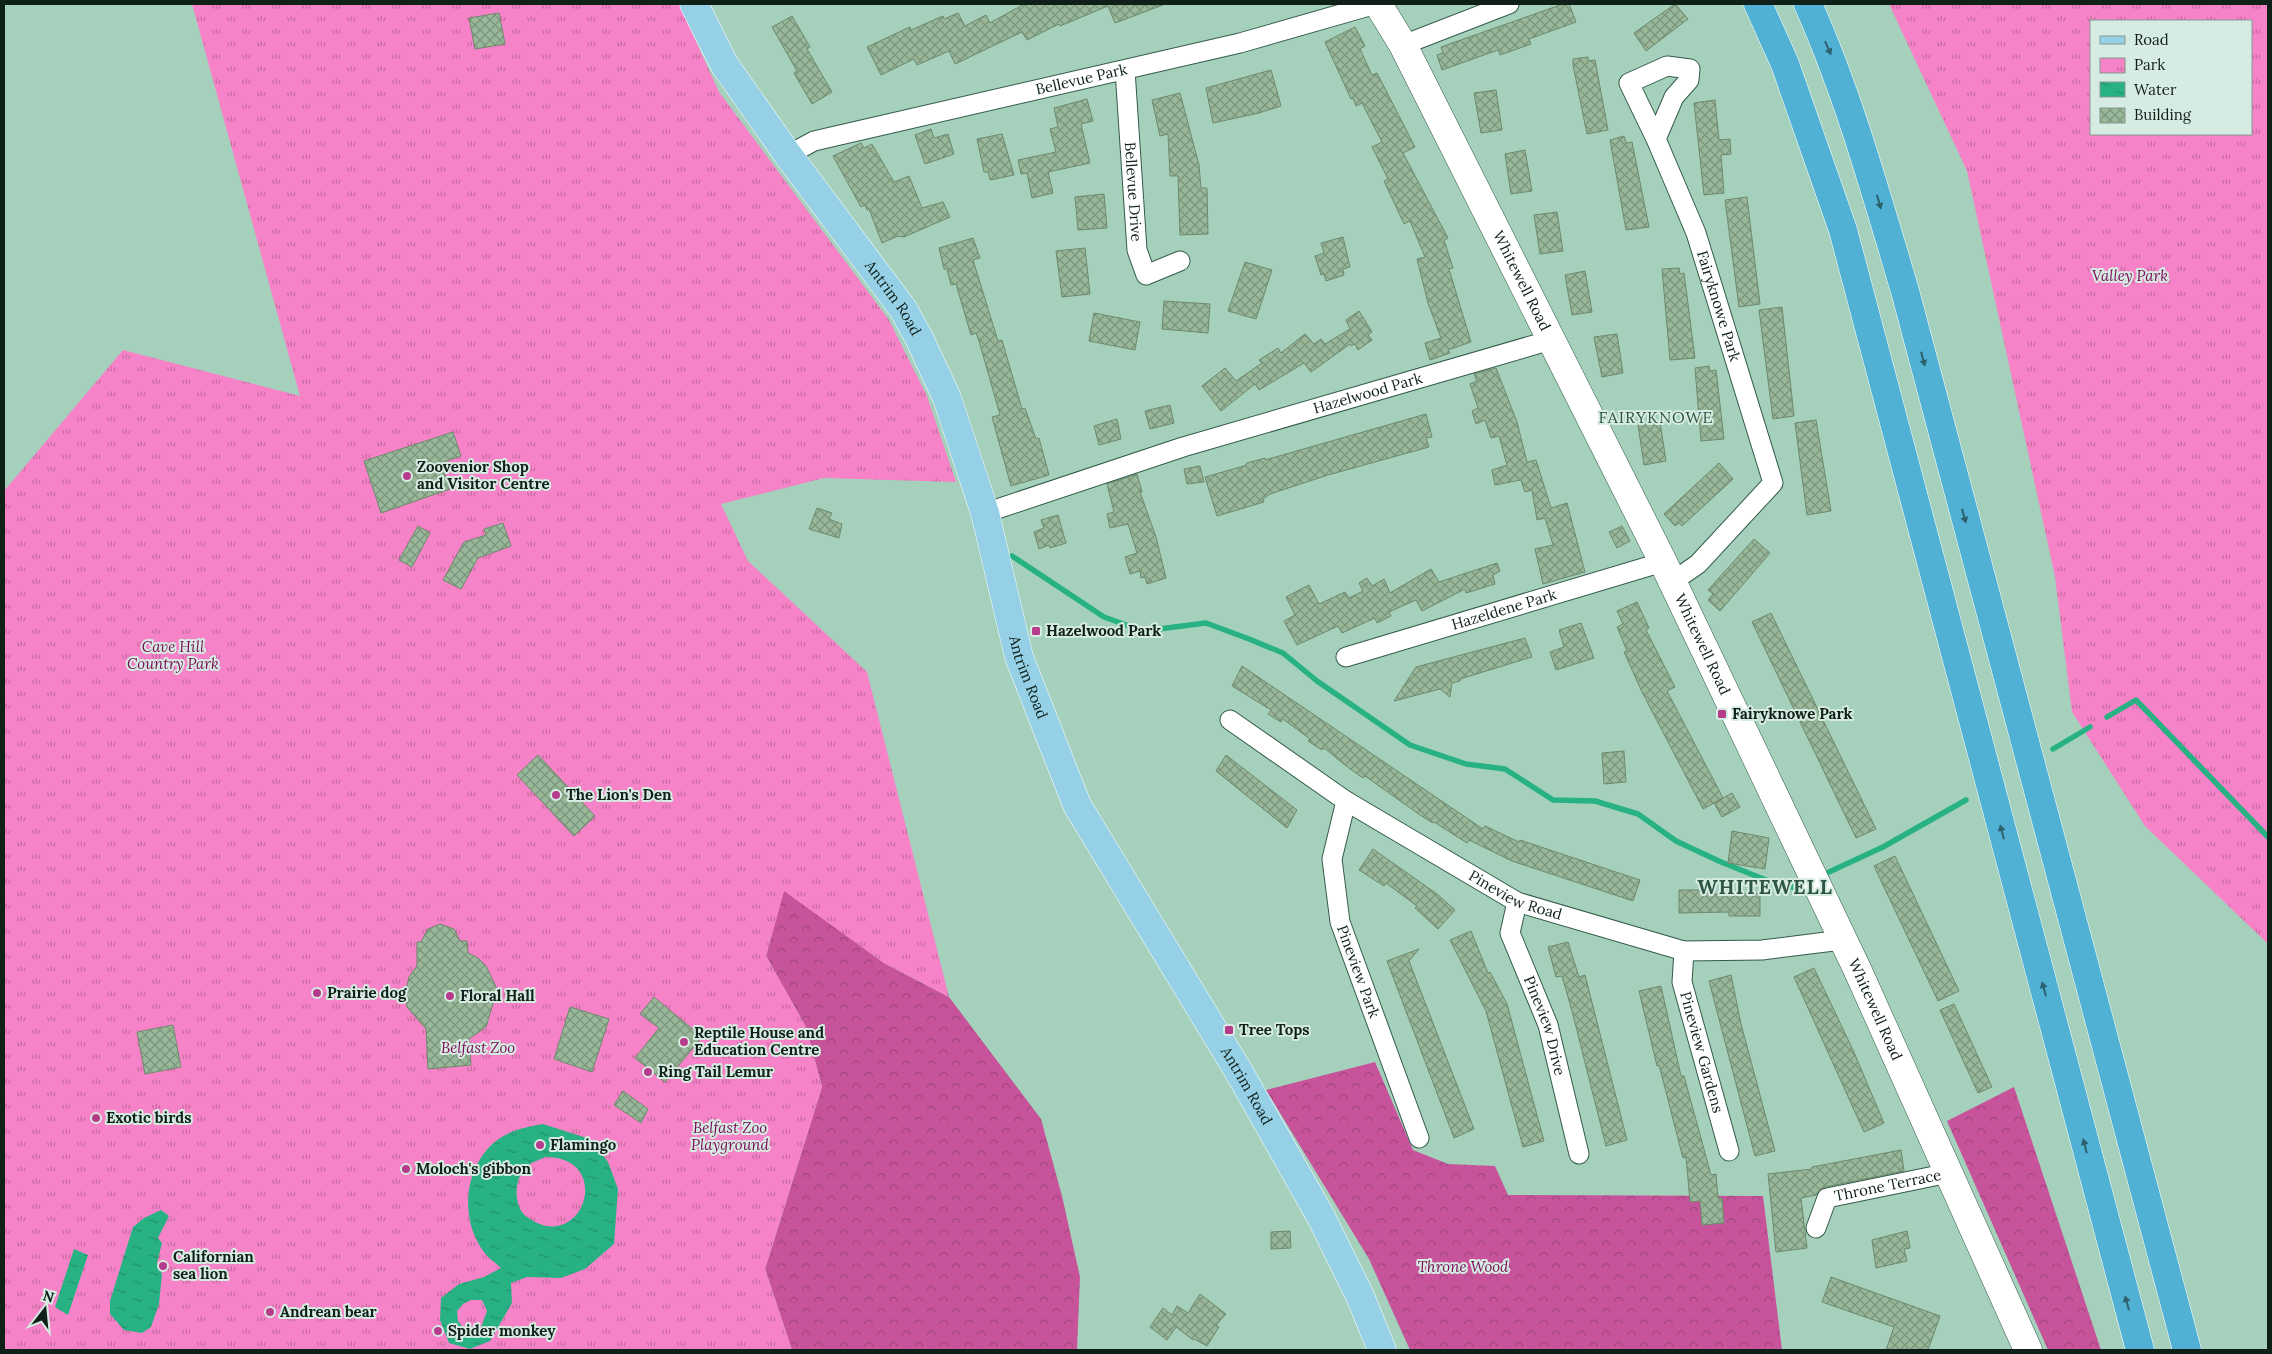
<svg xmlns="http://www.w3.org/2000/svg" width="2272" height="1354" font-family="Lora,serif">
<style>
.forest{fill:url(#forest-crowns)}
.park{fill:url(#park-tufts);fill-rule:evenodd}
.water{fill:url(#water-ripples);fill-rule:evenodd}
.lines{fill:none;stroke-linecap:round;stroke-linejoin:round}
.stream{stroke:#28b284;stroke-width:5.5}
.building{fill:url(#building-cross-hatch);stroke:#6d896d}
.street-casing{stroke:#335b4a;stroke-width:21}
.secondary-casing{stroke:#335b4a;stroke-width:29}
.primary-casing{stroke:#fff;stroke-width:29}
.highway-casing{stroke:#fff;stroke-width:29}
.street{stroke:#fff;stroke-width:19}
.secondary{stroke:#fff;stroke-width:28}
.primary{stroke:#96d0e6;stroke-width:28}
.highway{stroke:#50b1d5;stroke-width:28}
.oneway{fill:#2c616e}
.poi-dot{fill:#b73b8b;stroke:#d6ebe1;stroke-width:2}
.labels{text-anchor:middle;stroke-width:4;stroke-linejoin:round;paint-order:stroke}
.street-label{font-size:15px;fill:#0f2019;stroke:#d6ebe1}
.park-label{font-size:15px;font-style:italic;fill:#790a57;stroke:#d6ebe1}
.poi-label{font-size:15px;font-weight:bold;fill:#0f2019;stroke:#d6ebe1;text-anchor:start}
.neighbourhood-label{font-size:16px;letter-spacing:1px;fill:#2e5645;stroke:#d6ebe1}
.district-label{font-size:20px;font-weight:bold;letter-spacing:1px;fill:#2e5645;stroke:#d6ebe1}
</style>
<defs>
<pattern id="forest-crowns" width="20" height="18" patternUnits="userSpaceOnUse" patternTransform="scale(1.25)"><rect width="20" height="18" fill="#c7549b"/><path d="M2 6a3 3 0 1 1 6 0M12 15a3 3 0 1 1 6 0" fill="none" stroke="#a0457e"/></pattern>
<pattern id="park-tufts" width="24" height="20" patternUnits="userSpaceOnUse" patternTransform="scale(1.25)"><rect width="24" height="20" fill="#f683c7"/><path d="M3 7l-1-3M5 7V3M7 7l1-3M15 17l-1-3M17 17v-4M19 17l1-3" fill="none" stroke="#c66ba1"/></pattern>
<pattern id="water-ripples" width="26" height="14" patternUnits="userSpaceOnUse" patternTransform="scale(1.25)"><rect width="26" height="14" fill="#28b284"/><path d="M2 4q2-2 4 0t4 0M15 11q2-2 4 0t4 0" fill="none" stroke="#21906b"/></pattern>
<pattern id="building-cross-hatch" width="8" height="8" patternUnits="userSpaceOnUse" patternTransform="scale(1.25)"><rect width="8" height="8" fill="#99b899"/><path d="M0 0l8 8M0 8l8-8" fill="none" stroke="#7b957c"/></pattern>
</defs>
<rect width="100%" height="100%" fill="#a5d1bc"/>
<path class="forest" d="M784 890 884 963 949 997 1041 1119 1062 1196 1080 1277 1077 1350H792L765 1269 822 1087 806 1027 766 956Z
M1375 1062 1413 1150 1448 1164 1495 1166 1508 1195 1763 1196 1782 1350H1410L1369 1259 1266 1090Z
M2014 1087 2101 1350H2048L1947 1121Z"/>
<path class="park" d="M192 4H679L719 92 889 320 927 396 956 482 824 478 721 504 748 561 867 672 949 997 884 963 784 891 766 956 806 1027 822 1087 765 1269 792 1350H4V491L123 350 300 396Z
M1889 4H2268V944L2145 826 2072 712 2055 577 1967 171ZM2091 21H2251V134H2091Z"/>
<path class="water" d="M543 1124 590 1139 608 1162 618 1189 614 1244 585 1269 561 1278 527 1277 511 1283 512 1303 490 1341 470 1349 449 1343 440 1320 441 1298 459 1284 484 1277 501 1268C496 1263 488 1258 484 1252 459 1220 464 1166 496 1141 510 1130 526 1127 543 1124ZM545 1157C616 1157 582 1257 527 1217 513 1207 514 1180 525 1168 530 1163 539 1160 545 1157ZM471 1300H482L487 1311 481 1327 464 1329 458 1321 457 1311 463 1304Z
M161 1210 169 1216 158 1238 162 1243 157 1263 162 1274 159 1304 151 1327 142 1333 124 1330 110 1314V1301L133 1227 144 1218Z
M74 1249 88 1255 68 1315 55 1307Z"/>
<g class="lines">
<path class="stream" d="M1012 556 1104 617 1143 631 1206 623 1249 639 1283 653 1317 681 1410 745 1466 764 1505 769 1553 800 1595 801 1638 814 1676 841 1721 862 1771 882 1796 888 1800 886
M2107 717 2136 700 2268 837
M2053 749 2090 727
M1829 872 1883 847 1966 800"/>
</g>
<path class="building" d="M1024 4 1163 5 1115 23 1108 6 1060 26 1059 24 1027 40 1022 32 955 64 949 51 917 65 914 59 881 75 867 47 910 27 911 30 943 16 944 19 958 13 965 26 986 15 990 23Z
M1563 4H1569L1576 22 1529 39 1531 44 1500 55 1498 50 1442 70 1437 55 1443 53 1441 47Z
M1675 4 1688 19 1646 51 1634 33Z
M499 13 505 44 475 49 469 18Z
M792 16 810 47 807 49 832 92 812 104 794 73 797 71 772 27Z
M1355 27 1365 46 1360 49 1372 75 1377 73 1415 147 1403 153 1448 238 1444 240 1453 268 1449 269 1471 342 1448 350 1450 353 1430 360 1425 343 1441 338 1428 303 1417 259 1425 257 1410 221 1404 224 1384 181 1388 179 1372 147 1382 142 1362 103 1356 106 1353 98 1351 99 1325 42Z
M1588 57V61L1595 60 1608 130 1587 134 1573 65V59Z
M1271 70 1281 106 1259 113 1213 123 1206 88Z
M1496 90 1502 130 1481 133 1474 93Z
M1180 93 1199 165 1201 188H1207L1208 234 1180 235 1178 176H1170L1168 134 1160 136 1152 100Z
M1087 99 1093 121 1081 124 1090 163 1048 172 1053 193 1032 198 1027 173 1021 174 1018 160 1056 152 1050 129 1058 127 1054 108Z
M1715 100 1719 140 1730 139 1731 154 1721 155 1724 193 1704 195 1694 103Z
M931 129 934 138 948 134 954 154 925 164 915 135Z
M1002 134 1014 175 990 180 988 172H984L977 139Z
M1624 136 1626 143 1632 142 1649 227 1626 230 1610 140Z
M861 143 864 148 872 144 894 182 909 176 922 208 943 202 950 217 904 237 898 236 882 243 869 209 867 210 865 205 861 207 833 156Z
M1525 150 1532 191 1511 194 1505 154Z
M1104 194 1107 228 1078 230 1075 197Z
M1747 197 1760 304 1739 307 1725 200Z
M1557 212 1563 251 1540 254 1534 215Z
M1343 237 1350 267 1343 269 1344 275 1326 281 1324 274 1321 275 1315 256 1324 253 1321 243Z
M973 238 980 258 973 260 998 341 1002 340 1022 409 1025 408 1036 439 1039 438 1049 475 1011 486 992 417 1000 415 979 341 976 333 971 335 956 284 951 285 947 269H944L939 248Z
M1085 248 1090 294 1062 297 1056 251Z
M1245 262 1272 270 1256 319 1228 311Z
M1679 268 1680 274 1684 273 1695 358 1670 360 1662 269Z
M1585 271 1592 312 1572 315 1565 275Z
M1164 301 1210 304 1208 333 1162 329Z
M1782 307 1794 416 1773 419 1759 310Z
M1359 311 1372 332 1368 335 1372 340 1358 350 1355 344 1351 346 1350 344 1311 372 1304 363 1259 390 1255 384 1221 411 1202 386 1225 368 1236 381 1262 363 1259 360 1278 348 1281 353 1305 334 1314 344 1321 339 1325 344 1350 329 1346 320Z
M1094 313 1140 322 1135 350 1089 341Z
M1617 334 1623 373 1602 377 1594 337Z
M1709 366 1710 371 1716 370 1724 439 1701 441 1695 368Z
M1496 368 1517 422 1527 462 1536 460 1551 508 1567 503 1585 572 1543 584 1535 549 1553 545 1545 518 1537 520 1532 490 1525 492 1521 480 1495 485 1492 470 1507 465 1499 436 1491 438 1485 420 1476 424 1472 411 1478 408 1470 384 1477 381 1474 374Z
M1170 405 1174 423 1150 429 1145 411Z
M1426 414 1432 437 1426 438 1429 447 1328 475 1270 494 1263 499 1264 502 1217 516 1205 477 1244 466 1247 463 1265 458V460Z
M1117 419 1121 439 1099 445 1094 426Z
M1816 420 1831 511 1807 515 1795 423Z
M1660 422 1666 461 1644 465 1638 425Z
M453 432 461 456 441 463 450 489 381 513 364 461Z
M1719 463 1733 479 1682 526 1679 523 1675 526 1664 514Z
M1200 466 1204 482 1187 484 1184 469Z
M1137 474 1142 492H1140L1156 537 1166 578 1147 584 1145 577 1141 578 1140 571 1130 574 1125 557 1137 553 1128 524 1110 528 1107 514 1114 512 1107 484Z
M817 508 832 513 829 519 842 524 839 538 809 529Z
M1058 515 1066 543 1050 548 1049 545 1039 549 1034 532 1044 528 1041 520Z
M503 523 511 546 478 558 461 589 443 580 464 542 486 535 484 529Z
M418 526 430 533 412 567 399 560Z
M1622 526 1630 541 1617 548 1609 532Z
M1754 539 1770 553 1720 611 1708 600 1713 594 1708 590Z
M1497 563 1500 571 1493 575 1495 584 1466 593 1465 589 1422 611 1416 600 1389 612 1391 616 1377 623 1375 618 1342 633 1338 626 1297 645 1284 621 1295 615 1286 597 1309 585 1319 604 1345 592 1349 598 1363 591 1359 583 1367 578 1372 586 1384 579 1390 593 1431 569 1439 582Z
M1637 602 1649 628 1646 630 1675 687 1667 691 1723 798 1703 809 1642 692 1624 652 1627 651 1617 627 1623 624 1617 611Z
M1771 613 1876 829 1856 838 1752 622Z
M1581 623 1594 658 1556 670 1550 652 1564 647 1559 630Z
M1525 638 1532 657 1460 679V681L1452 683 1450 697 1440 689 1394 701 1416 667Z
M1242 666 1483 829 1485 826 1519 842 1520 840 1640 880 1633 901 1512 861 1469 840 1467 843 1434 822 1433 823 1420 815 1365 776 1363 778 1350 769 1324 748 1322 750 1308 741 1310 739 1283 719 1281 722 1268 714 1271 710 1232 686Z
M1624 751 1626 782 1604 784 1602 753Z
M538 755 595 816 574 836 517 775Z
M1226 755 1297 810 1287 828 1216 771Z
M1732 793 1740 807 1722 817 1714 803Z
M1732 831 1769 838 1765 869 1728 863Z
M1373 849 1437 894 1455 910 1438 929 1415 908 1417 906 1386 883 1384 886 1359 870Z
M1895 856 1959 991 1938 1001 1874 866Z
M1679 890H1710V894L1760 893V916H1729V912L1679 913Z
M440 924 454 929 460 941H467L468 953 478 958 486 966 496 987 495 997 486 1027 469 1039 471 1065 428 1069 426 1029 407 1007 405 995 409 977 417 966V942H421L428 929Z
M1471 931 1488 973 1490 972 1507 1004 1544 1141 1523 1147 1486 1011 1450 940Z
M1568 942 1579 977 1585 975 1627 1140 1606 1146 1572 1011 1562 976 1556 977 1548 947Z
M1419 949 1409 961 1474 1129 1454 1138 1387 961Z
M1814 968 1853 1050 1884 1123 1864 1132 1794 977Z
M1731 975 1741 1024 1775 1151 1755 1156 1709 981Z
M1661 986 1681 1076H1684L1711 1175 1716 1174 1718 1198H1722L1724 1223 1702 1225 1700 1201 1690 1202 1686 1157 1683 1158 1659 1065 1657 1066 1639 991Z
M654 997 702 1037 665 1082 635 1058 659 1028 640 1014Z
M1954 1004 1992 1087 1978 1093 1940 1010Z
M570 1007 609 1019 592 1072 554 1059Z
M173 1025 181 1067 145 1074 137 1032Z
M623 1091 648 1109 641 1123 614 1105Z
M1901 1150 1904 1171 1825 1187 1816 1195 1801 1198 1807 1248 1776 1252 1768 1174 1812 1169V1167Z
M1290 1231 1291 1248 1271 1249V1232Z
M1907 1231 1910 1248 1904 1249 1907 1261 1876 1268 1872 1240Z
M1831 1277 1940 1316 1928 1350H1886L1894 1327 1822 1302Z
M1200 1294 1226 1314 1216 1325 1219 1327 1207 1346 1194 1339 1193 1340 1176 1327 1167 1340 1150 1327 1163 1308 1172 1315 1177 1306 1188 1313Z"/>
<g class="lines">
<defs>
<g id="street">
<path d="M1403 45 1509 4"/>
<path id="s1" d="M1125 70 1137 250 1146 275 1180 261"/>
<path id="s2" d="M1656 139 1674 97 1689 80 1690 69 1667 66 1629 83 1656 139 1696 233 1773 483 1698 564 1672 582"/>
<path id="s3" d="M788 155 814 141 1240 43 1376 4"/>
<path id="s4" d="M985 513 1183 447 1551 340"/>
<path id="s5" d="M1346 657 1663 562"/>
<path id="s6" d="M1230 720 1346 801 1517 902 1684 951 1762 950 1842 940"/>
<path id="s7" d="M1346 801 1332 859 1340 922 1419 1138"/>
<path id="s8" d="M1517 902 1510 933 1548 1025 1579 1154"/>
<path id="s9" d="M1684 951 1682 982 1729 1151"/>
<path id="s10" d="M1816 1228 1827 1198 1949 1173"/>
</g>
<g id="secondary">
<path id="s11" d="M1378 4 1403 45 1663 562 1858 971 2028 1350"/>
</g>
<g id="primary">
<path id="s12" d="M694 4 724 64 788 155 903 309 919 338 947 398 985 513 1019 657 1077 805 1239 1072 1321 1217 1360 1296 1382 1350"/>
</g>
<path id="highway" d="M1758 4 1785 64 1843 230 2140 1350
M1808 4C1849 96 1876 194 1905 291L2187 1350"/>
</defs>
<use href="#street" class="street-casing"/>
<use href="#secondary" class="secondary-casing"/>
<use href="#primary" class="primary-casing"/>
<use href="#highway" class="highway-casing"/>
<use href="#street" class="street"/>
<use href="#secondary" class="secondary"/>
<use href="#primary" class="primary"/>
<use href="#highway" class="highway"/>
</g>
<defs><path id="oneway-solid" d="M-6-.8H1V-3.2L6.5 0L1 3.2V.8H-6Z" transform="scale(1.25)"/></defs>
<g class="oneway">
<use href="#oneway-solid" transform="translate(1828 48) rotate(66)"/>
<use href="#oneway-solid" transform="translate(1879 202) rotate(74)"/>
<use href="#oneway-solid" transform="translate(1923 359) rotate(75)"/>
<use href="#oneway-solid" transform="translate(1964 516) rotate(75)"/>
<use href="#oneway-solid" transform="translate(2002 832) rotate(-105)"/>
<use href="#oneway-solid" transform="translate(2044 989) rotate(-105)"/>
<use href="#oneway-solid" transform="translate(2085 1146) rotate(-104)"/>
<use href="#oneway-solid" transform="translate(2127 1303) rotate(-105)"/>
</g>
<g class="poi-dot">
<circle cx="407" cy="476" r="5"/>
<rect x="1031" y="626" width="10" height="10" rx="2.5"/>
<rect x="1717" y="709" width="10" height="10" rx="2.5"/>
<circle cx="556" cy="795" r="5"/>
<circle cx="317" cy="993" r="5"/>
<circle cx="450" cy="996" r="5"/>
<rect x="1224" y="1025" width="10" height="10" rx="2.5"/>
<circle cx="684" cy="1042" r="5"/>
<circle cx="648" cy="1072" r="5"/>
<circle cx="96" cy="1118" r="5"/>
<circle cx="540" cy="1145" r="5"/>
<circle cx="406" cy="1169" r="5"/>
<circle cx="163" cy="1266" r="5"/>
<circle cx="270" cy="1312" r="5"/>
<circle cx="438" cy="1331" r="5"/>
</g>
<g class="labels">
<g class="street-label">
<text dy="5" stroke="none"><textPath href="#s3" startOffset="304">Bellevue Park</textPath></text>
<text dy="5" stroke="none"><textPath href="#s1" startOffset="122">Bellevue Drive</textPath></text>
<text dy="5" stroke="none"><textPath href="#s11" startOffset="312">Whitewell Road</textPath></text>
<text dy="5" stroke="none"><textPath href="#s12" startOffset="356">Antrim Road</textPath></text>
<text dy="5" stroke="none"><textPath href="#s2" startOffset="385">Fairyknowe Park</textPath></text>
<text dy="5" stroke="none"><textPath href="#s4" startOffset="401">Hazelwood Park</textPath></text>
<text dy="5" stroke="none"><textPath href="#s5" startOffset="165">Hazeldene Park</textPath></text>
<text dy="5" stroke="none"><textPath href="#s11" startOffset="718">Whitewell Road</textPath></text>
<text dy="5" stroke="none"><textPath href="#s12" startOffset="761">Antrim Road</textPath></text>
<text dy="5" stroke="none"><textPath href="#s6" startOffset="336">Pineview Road</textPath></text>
<text dy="5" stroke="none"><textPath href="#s7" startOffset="176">Pineview Park</textPath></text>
<text dy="5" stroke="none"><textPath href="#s11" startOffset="1122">Whitewell Road</textPath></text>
<text dy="5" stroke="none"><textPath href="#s8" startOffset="131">Pineview Drive</textPath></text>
<text dy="5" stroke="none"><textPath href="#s9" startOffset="104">Pineview Gardens</textPath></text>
<text dy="5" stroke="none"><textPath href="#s12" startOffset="1226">Antrim Road</textPath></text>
<text dy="5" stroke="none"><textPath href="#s10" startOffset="94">Throne Terrace</textPath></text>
</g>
<g class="park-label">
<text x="2130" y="281">Valley Park</text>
<text x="173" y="652">Cave Hill<tspan x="173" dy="17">Country Park</tspan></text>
<text x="478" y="1053">Belfast Zoo</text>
<text x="730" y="1133">Belfast Zoo<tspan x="730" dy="17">Playground</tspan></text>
<text x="1463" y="1272">Throne Wood</text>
</g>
<g class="poi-label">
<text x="417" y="472">Zoovenior Shop<tspan x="417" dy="17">and Visitor Centre</tspan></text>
<text x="1046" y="636">Hazelwood Park</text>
<text x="1732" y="719">Fairyknowe Park</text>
<text x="566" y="800">The Lion's Den</text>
<text x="327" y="998">Prairie dog</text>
<text x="460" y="1001">Floral Hall</text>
<text x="1239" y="1035">Tree Tops</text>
<text x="694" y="1038">Reptile House and<tspan x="694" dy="17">Education Centre</tspan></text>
<text x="658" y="1077">Ring Tail Lemur</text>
<text x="106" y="1123">Exotic birds</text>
<text x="550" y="1150">Flamingo</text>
<text x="416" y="1174">Moloch's gibbon</text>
<text x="173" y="1262">Californian<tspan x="173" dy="17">sea lion</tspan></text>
<text x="280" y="1317">Andrean bear</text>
<text x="448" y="1336">Spider monkey</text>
</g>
<g class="neighbourhood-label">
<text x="1656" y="423">FAIRYKNOWE</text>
</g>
<g class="district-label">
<text x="1765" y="894">WHITEWELL</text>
</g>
</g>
<rect width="2272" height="1354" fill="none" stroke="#0f2019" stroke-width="10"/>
<rect x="2090" y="20" width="162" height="115" fill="#d6ebe1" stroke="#869a91"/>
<rect x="2100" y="36" width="25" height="8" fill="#96d0e6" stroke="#869a91"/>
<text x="2134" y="45" font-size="15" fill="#0f2019">Road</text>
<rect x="2100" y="58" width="25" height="15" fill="url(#park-tufts)" stroke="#869a91"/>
<text x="2134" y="70" font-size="15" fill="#0f2019">Park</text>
<rect x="2100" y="82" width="25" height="15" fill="url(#water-ripples)" stroke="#869a91"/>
<text x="2134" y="95" font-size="15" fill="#0f2019">Water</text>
<rect x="2100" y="108" width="25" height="15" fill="url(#building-cross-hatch)" stroke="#869a91"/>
<text x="2134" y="120" font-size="15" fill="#0f2019">Building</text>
<g transform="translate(45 1309) rotate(16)" stroke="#d6ebe1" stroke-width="4" paint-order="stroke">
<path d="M0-4L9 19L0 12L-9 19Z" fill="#0f2019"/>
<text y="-8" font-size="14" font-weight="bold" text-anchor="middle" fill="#0f2019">N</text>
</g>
</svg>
